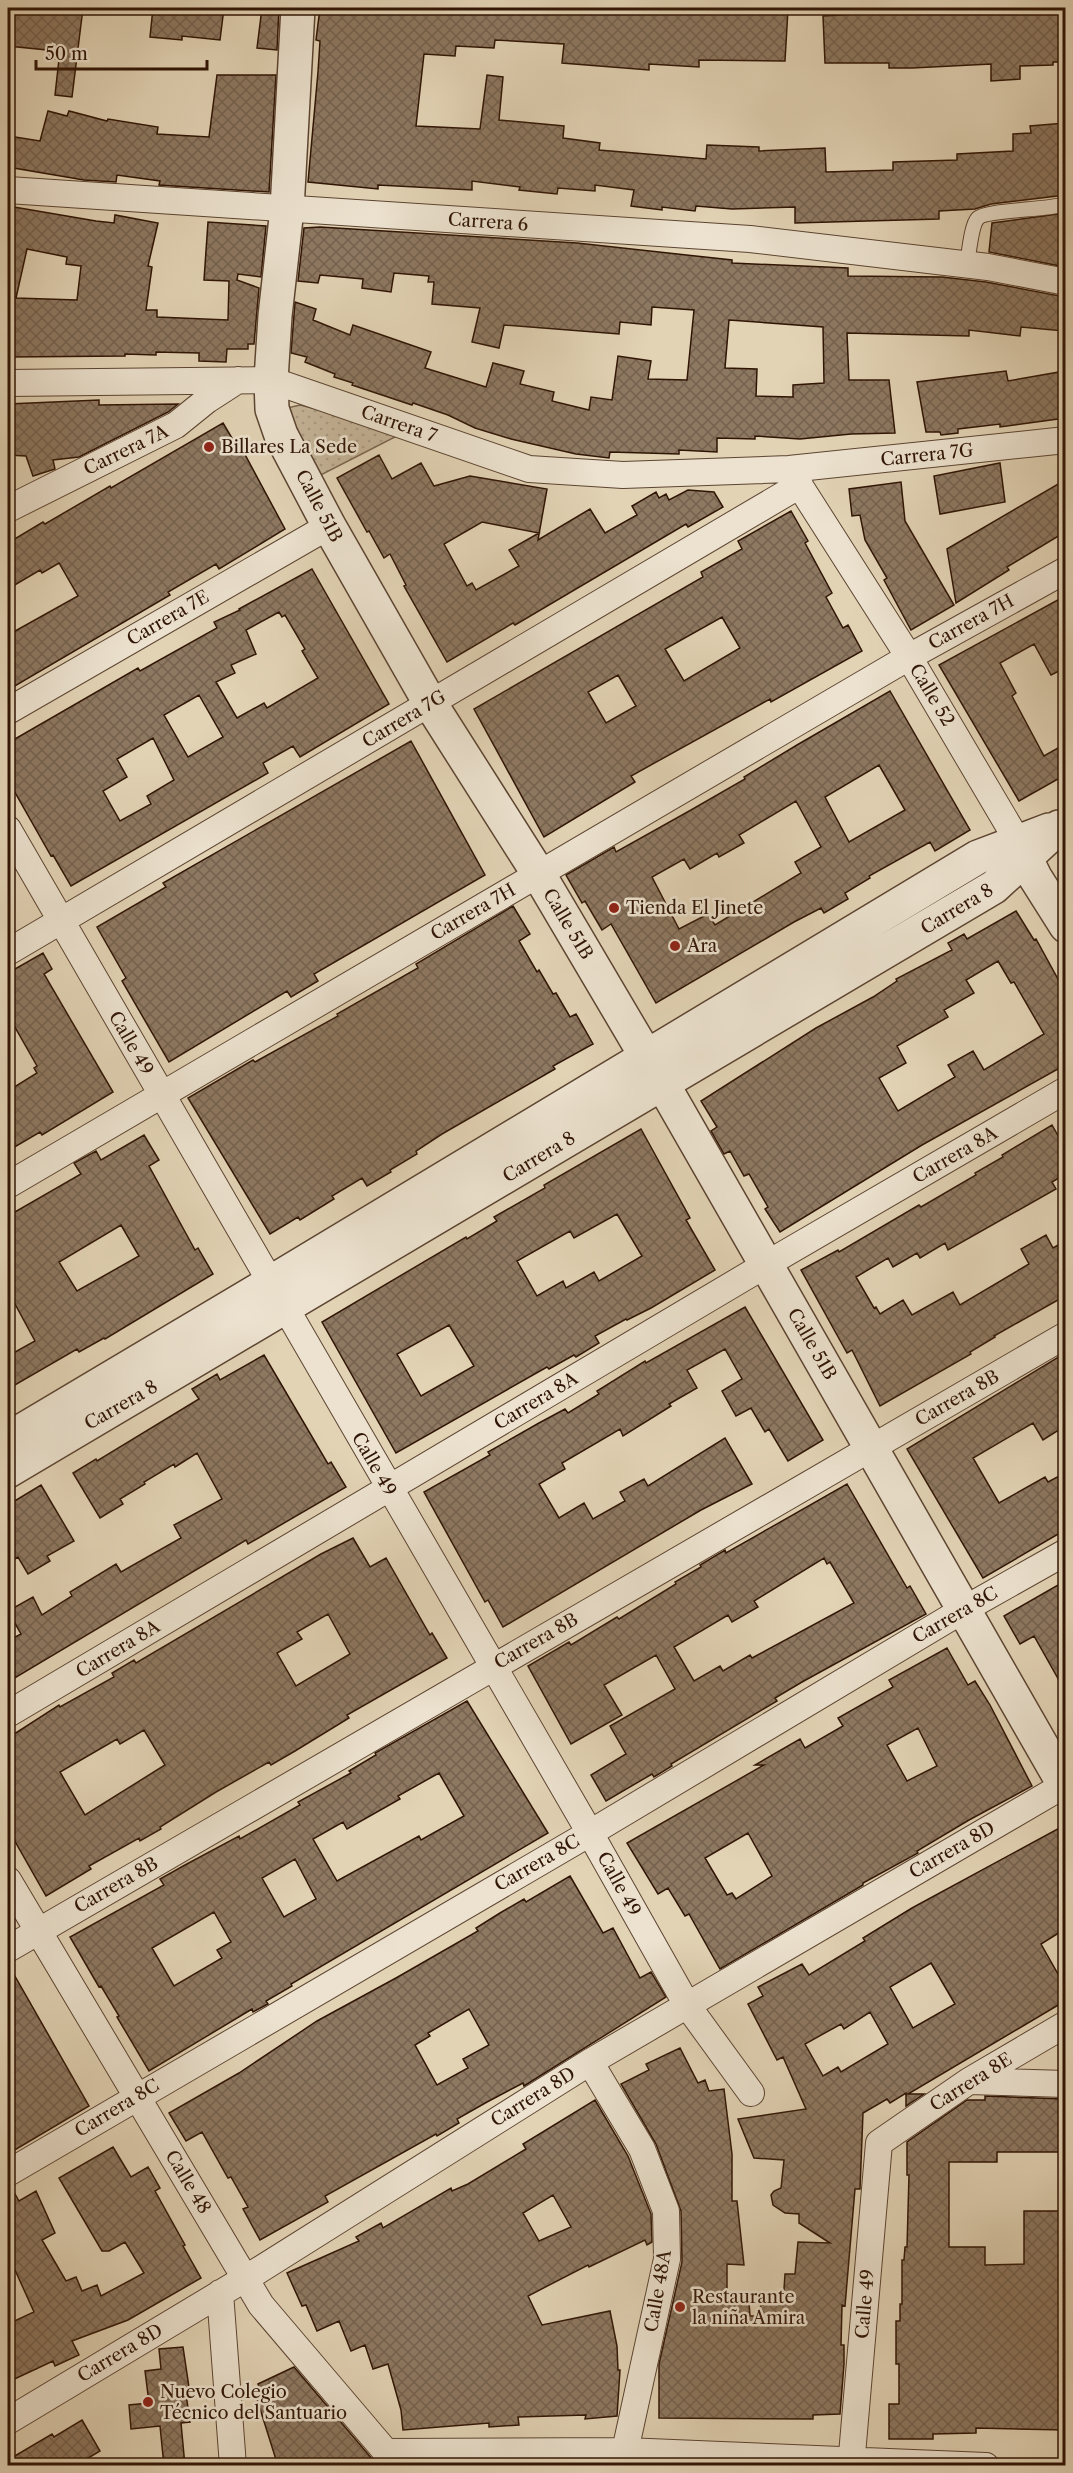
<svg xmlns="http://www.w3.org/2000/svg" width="1073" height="2473" font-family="'Libre Caslon Text',serif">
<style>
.park{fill:url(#park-dots);stroke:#7a644e;stroke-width:1.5}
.building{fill:url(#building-cross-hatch);stroke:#301505;stroke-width:1.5;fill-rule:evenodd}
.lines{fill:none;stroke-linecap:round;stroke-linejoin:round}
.service-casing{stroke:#5c4431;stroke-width:16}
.minor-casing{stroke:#5c4431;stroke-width:28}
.tertiary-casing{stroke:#5c4431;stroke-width:36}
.service{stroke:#ece2cf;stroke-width:14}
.minor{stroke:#ece2cf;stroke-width:26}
.tertiary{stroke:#ece2cf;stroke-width:33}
.poi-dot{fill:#8f2418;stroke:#ece2cf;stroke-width:2}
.labels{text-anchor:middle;stroke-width:5;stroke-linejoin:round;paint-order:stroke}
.street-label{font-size:18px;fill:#301505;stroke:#ece2cf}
.poi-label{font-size:18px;fill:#301505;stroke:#ece2cf;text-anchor:start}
</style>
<defs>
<pattern id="park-dots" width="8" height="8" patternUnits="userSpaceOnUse" patternTransform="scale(1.5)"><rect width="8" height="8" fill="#c4b397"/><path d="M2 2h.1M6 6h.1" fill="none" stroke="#a99981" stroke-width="1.8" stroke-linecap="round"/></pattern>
<pattern id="building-cross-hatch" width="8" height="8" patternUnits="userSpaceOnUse" patternTransform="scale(1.5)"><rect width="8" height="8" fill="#8d7861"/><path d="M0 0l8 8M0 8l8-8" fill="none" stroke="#74614e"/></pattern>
</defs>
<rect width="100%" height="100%" fill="#e2d3b5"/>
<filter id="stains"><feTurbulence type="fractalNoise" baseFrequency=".00333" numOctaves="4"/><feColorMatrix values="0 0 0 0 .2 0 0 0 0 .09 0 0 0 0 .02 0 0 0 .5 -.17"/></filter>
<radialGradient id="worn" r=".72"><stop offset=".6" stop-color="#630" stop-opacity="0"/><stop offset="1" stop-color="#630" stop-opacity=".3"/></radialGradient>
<path class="park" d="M300 405 393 428 397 436 313 479 287 408Z"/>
<path class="building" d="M8 8H83L72 97 55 95 59 59 46 58 47 50 8 46Z
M153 8H224L220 40 182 36V40L150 37Z
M262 8H279L277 50 257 48Z
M320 8H698L762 11V8L788 9 785 61 699 60V67L649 64V70L562 63 564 44 495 40 494 48 456 46 455 56 424 54 416 126 480 129 487 75 503 77 499 120 564 126 563 138 600 143 599 150 706 159 707 145 759 147V151L825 148 826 172 893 170V162L957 160V154L1013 151V134L1031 133 1030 126 1065 123V195L991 204 975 209 939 211V219L795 223V207L732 209 696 206 695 211 662 207V210L631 206 634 190 595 185V191L558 188 557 194 519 190 520 187 472 181V190L378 185V189L308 182 318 72 320 41 316 40Z
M952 8H1065V62H1053V65L1020 66V79L991 81V64L912 68H889V63H825L823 16Z
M217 75H276L269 192 159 185 160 181 117 175 116 182 84 180 8 167V136L40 141 48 111 67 116 69 111 107 121 108 119 158 127 157 134 209 137Z
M8 206 96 221 114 223 115 215 158 223 148 266 152 267 146 310H157V317L228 320 229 281 204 280 208 222 266 226 261 277 238 274 237 280 259 288 254 344H248V349H227L226 362 199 361V353L156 352V355L125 354V356L8 357 9 298H8ZM27 249 67 257 66 264 81 266 77 300 16 298Z
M1065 213V267L989 252 992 223Z
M320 227 577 243 732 260V263L848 268V276L942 277 986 282 1065 297 1064 331 1021 327 1020 336 969 330V336L847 333 849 380H889L895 433 851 434 800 439 755 436V439L717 438V452L679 450V454L610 452 609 458 576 454 511 439 475 428 448 415 413 403 412 405 352 385 353 383 334 377 335 374 305 362 307 357 291 353 295 302 316 309 313 320 350 335 353 325 431 352 425 368 486 387 493 363 524 371 520 384 554 392 552 401 589 410 591 397 612 400 618 356 651 361 648 379 687 380 694 310 652 307 651 325 620 322 619 334 504 325 499 348 472 342 480 308 432 304 434 282H428L429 276 394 273 391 292 362 288 363 279 320 275 318 283 298 281 304 228ZM729 320 823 327 824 383 793 385V397L756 396 757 369 725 368Z
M1006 371 1008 381 1065 371V418L1000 427V424L958 429V433L941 435 940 432H926L917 382Z
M99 400V405L178 404 168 412 79 457 53 460 55 469 33 476 26 456 8 455V404Z
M223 423 239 450 242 449 285 529 219 569 216 564 168 592 170 595 8 690V635L78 596 59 563 42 573 40 570 8 589V543L43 522 45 524 110 486 111 488Z
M379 455 392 479 421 463 434 486 470 476 547 489 538 540 590 509 605 533 637 515 632 506 656 492 659 498 666 494 669 500 688 490 714 492 723 507 688 527 686 524 515 625 513 623 447 662 404 586 406 585 390 554 384 558 369 531 367 532 337 478ZM482 522 539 533 509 550 519 566 476 590 472 583 467 586 444 544Z
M1000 463 1005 502 940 514 934 476Z
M1065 480V532L1007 567 1009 570 956 603 947 549Z
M901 482 905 521 954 605 911 630 884 580 887 578 865 540 860 515 852 516 849 489Z
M791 511 808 541 805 543 832 593 826 597 843 628 848 625 862 651 771 702 770 699 631 776 635 782 544 837 474 709 703 577 701 572 742 549 738 541ZM722 617 740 648 684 681 665 649ZM618 675 636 706 606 723 588 692Z
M312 569 389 704 300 757 293 746 263 763 268 773 71 886 53 855 51 856 8 780V743L138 668 140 671 217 628 214 622 240 610 239 609ZM279 612 282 617 285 615 305 649 302 651 318 678 267 708 264 703 237 718 216 682 235 673 231 665 256 654 246 630ZM199 695 223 737 188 757 164 715ZM153 738 174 780 147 796 151 804 120 821 103 791 127 777 117 759Z
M1065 596V668L1051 675 1034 644 1000 663 1016 693 1012 696 1044 756 1065 744V775L1019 801 939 665Z
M890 691 970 830 935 851 930 842 869 876 870 878 845 893 848 899 824 913 821 908 794 922 656 1003 611 924 602 930 585 901 582 903 566 875 614 847 616 852 691 810 745 779 744 777 797 745ZM879 765 905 810 849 842 825 797ZM796 801 821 847 795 862 801 873 715 925 708 914 679 929 652 877 684 859 690 869 717 853 719 857 744 843 739 835Z
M411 741 485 875 314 974 318 981 291 997 287 991 169 1062 122 981 126 978 97 927 166 887 163 883Z
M513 906 530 934 519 941 537 972 539 970 553 994 556 993 570 1017 576 1014 593 1044 553 1066 555 1069 442 1134 416 1151 417 1154 390 1170 391 1172 367 1186 362 1178 332 1196 334 1199 300 1220 298 1217 270 1234 188 1098 253 1060 255 1062 338 1016 337 1014 418 968 416 964Z
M1016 911 1034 940 1036 939 1065 992V1065L922 1145 780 1232 765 1209 768 1207 749 1174 744 1176 730 1151 724 1154 711 1131 717 1127 701 1101 816 1028 873 997 897 981 896 979 952 950 948 943 964 934 967 939ZM998 961 1011 983 1014 982 1044 1034 984 1070 973 1051 948 1065 955 1077 898 1111 879 1078 906 1063 897 1046 948 1017 944 1010 974 993 966 980Z
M43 953 52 969 44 974 113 1092 42 1135 40 1132 13 1148 8 1138V1091L37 1073 34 1068 37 1066 8 1015V973Z
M1052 1125 1065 1148V1174L1052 1182 1056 1189 948 1250 945 1243 920 1258 917 1253 893 1267 888 1258 856 1277 874 1308 876 1307 880 1314 903 1300 912 1315 953 1292 960 1305 1029 1264 1021 1249 1046 1235 1053 1248 1065 1241V1296L994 1336 995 1337 970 1352 971 1354 880 1406 852 1350 847 1353 801 1270 838 1250 839 1252 919 1205 921 1207 976 1175 975 1173 1003 1157 1002 1155Z
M641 1129 690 1218 686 1220 715 1270 651 1308 627 1320 626 1319 595 1336 599 1343 576 1357 574 1355 549 1369 547 1367 396 1453 322 1322 466 1237 467 1239 497 1221 494 1217 545 1188 544 1185ZM617 1214 642 1256 599 1281 594 1272 566 1288 563 1281 537 1296 517 1261 570 1231 574 1238ZM449 1325 474 1366 421 1396 397 1354Z
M144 1135 159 1160 149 1166 195 1250 198 1248 213 1274 105 1339 104 1338 79 1352 77 1349 8 1389V1356L35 1341 8 1291V1216L81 1174 74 1163 96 1151 101 1160ZM121 1225 139 1256 77 1291 59 1262Z
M745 1307 823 1440 788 1461 769 1429 765 1432 751 1408 736 1416 722 1391 742 1379 725 1349 687 1370 697 1388 669 1404 671 1406 623 1436 620 1429 562 1463 565 1469 539 1484 559 1518 584 1503 593 1519 625 1501 620 1492 644 1479 648 1486 725 1438 752 1484 701 1510 503 1627 488 1600 485 1602 424 1492 490 1455 488 1452 539 1423 565 1409 568 1413 599 1394 597 1391 645 1361 646 1363Z
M1065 1353V1426L1043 1440 1033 1423 973 1458 999 1503 1045 1477 1048 1482 1065 1473V1530L983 1578 907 1449Z
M264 1355 328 1464 331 1462 346 1487 248 1544 246 1540 8 1682V1641L21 1634 8 1611 33 1597 42 1615 72 1596 70 1592 116 1564 121 1572 181 1538 174 1525 222 1499 197 1453 175 1467 174 1464 144 1482 145 1484 120 1499 123 1504 100 1518 73 1473 96 1459 97 1461 199 1399 192 1389 217 1374 220 1380Z
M847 1484 907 1588 910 1586 926 1614 802 1682 775 1698 777 1701 671 1764 672 1766 654 1777 652 1774 606 1801 591 1775 626 1754 610 1726 675 1689 656 1655 604 1685 622 1715 571 1744 528 1666 569 1642 571 1645 617 1617 619 1619 676 1584 675 1582 701 1567 700 1565 725 1550 726 1553ZM824 1558 827 1564 830 1562 854 1603 752 1658 750 1655 723 1671 720 1666 694 1681 674 1647 728 1615 732 1622 758 1607 754 1601Z
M41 1485 74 1541 47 1556 50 1561 28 1574 18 1557 8 1563V1505Z
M353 1538 370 1567 386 1558 430 1635 432 1633 447 1658 347 1715 349 1718 295 1751 271 1765 269 1762 216 1792 160 1827 161 1829 140 1841 139 1838 89 1866 91 1869 46 1896 8 1829V1738L59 1705 60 1707 114 1677 112 1673 134 1660 136 1663 321 1554ZM328 1614 350 1654 296 1686 277 1653 302 1639 297 1632ZM144 1730 165 1765 85 1815 60 1772 117 1739 120 1744Z
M1065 1581V1691L1034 1636 1020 1644 1004 1616Z
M947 1648 968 1685 975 1681 990 1705 1032 1786 969 1820 917 1851 918 1853 863 1883V1885L720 1969 689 1914 685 1916 668 1888 658 1894 627 1843 764 1765H755L800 1739 805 1748 843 1726 838 1718 893 1687 889 1680ZM918 1728 937 1766 907 1781 887 1745ZM748 1833 772 1876 736 1899 732 1893 727 1895 705 1858Z
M467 1701 548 1833 291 1984 292 1986 266 2001 268 2004 253 2012 252 2009 149 2071 117 2017 119 2016 101 1986 99 1987 70 1937 164 1885 160 1879 185 1865 239 1836 240 1839 300 1805 298 1802 351 1773 349 1771 376 1755 375 1753ZM439 1773 464 1816 421 1840 419 1836 337 1881 313 1839 343 1822 347 1829 400 1799 398 1796ZM295 1859 316 1899 284 1917 262 1878ZM214 1912 231 1942 217 1950 222 1958 174 1986 152 1948Z
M1065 1825V1929L1041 1944 1058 1974 1065 1969V2001L908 2094H924L906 2106V2093L890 2103 887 2099 863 2113 860 2189H855L845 2306 842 2305 841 2345H844V2364L840 2414 813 2415V2419L659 2418V2364L682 2262 681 2211 656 2144 621 2084 649 2070 646 2064 680 2048 698 2083 705 2080 709 2091 724 2089 732 2154V2201H737L744 2265 727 2264V2300L749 2302 750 2316H759L761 2303 783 2304 785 2274H795L798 2242 830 2243 799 2223V2214L785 2213 773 2205 771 2195 774 2191 781 2188 784 2160 754 2158 738 2119 806 2109 783 2057 777 2060 748 2004 763 1996 758 1987 802 1964 809 1975 865 1941 863 1938 912 1908ZM931 1963 955 2004 913 2028 890 1987ZM870 2012 888 2044 841 2072 838 2067 823 2076 805 2044 841 2024 844 2029Z
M570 1876 603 1933 613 1928 640 1978 651 1972 666 1997 524 2086 523 2083 487 2102 457 2119 459 2123 437 2136 436 2134 325 2196 328 2202 260 2240 243 2209 248 2207 231 2177 228 2178 202 2132 186 2141 169 2113 239 2073 317 2021 396 1978 478 1931 476 1928 500 1913 524 1899 526 1902ZM469 2009 489 2045 463 2059 468 2068 437 2085 415 2045 430 2036 428 2033Z
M8 1964 89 2106 8 2154Z
M985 2096 1065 2099V2152H997V2162H949V2247H985V2265L1024 2264V2211H1063V2218H1065V2430L976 2428V2433L933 2434V2439H889V2404H899V2364H896V2321H900V2304H902V2260H904L905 2247H907L909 2175H907V2142L967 2100H985Z
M595 2100 628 2156 651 2214 652 2242 647 2245 645 2240 589 2267 588 2265 528 2296 542 2325 610 2311 617 2346 618 2370H620L617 2416 585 2419 586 2415 518 2417 519 2425 489 2427V2423L403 2430 401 2410 388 2364 373 2369 365 2345 351 2351 339 2321 317 2331 306 2305 302 2306 287 2273 359 2241 356 2237 381 2223 383 2228 451 2188 452 2191 468 2184 526 2149 523 2144ZM553 2195 571 2227 539 2241 523 2213Z
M113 2147 131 2177 148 2167 160 2188 155 2191 185 2245 183 2246 201 2278 128 2320 72 2341 79 2355 55 2366 53 2361 8 2382V2324L34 2312 15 2270 8 2274V2188L11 2187 19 2201 36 2191 55 2233 42 2240 66 2281 76 2277 82 2291 97 2285 101 2296 144 2273 125 2242 109 2251H102L59 2178Z
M183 2347 190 2394H186L190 2422 181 2423 185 2466H164L160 2426 131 2429 129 2405 149 2403 145 2371 161 2369 159 2349Z
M294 2367 373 2460 376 2466H278L255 2393 260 2391 258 2384Z
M82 2420 100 2451 75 2466H8V2460L52 2434 54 2437Z"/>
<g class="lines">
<defs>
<path id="service" d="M967 264C969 254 971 225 978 218 986 210 1048 210 1066 204"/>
<path id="minor" d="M8 190 750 239 988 267 1066 282
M8 383 271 380 529 469 623 475 789 469 1066 440
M791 472 909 657 1017 840
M8 509 176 425 207 400 238 380
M8 711 329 526
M8 829 590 1833 687 2005 751 2093
M8 952 800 485
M8 1185 909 657 1066 570
M8 1714 767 1264 1066 1090
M8 1880 261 2305 386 2452 393 2466
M8 1949 1066 1335
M590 2062 642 2149 666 2211 667 2259 625 2451V2466
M969 2081 1066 2084
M8 2173 590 1833 963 1610 1066 1552
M220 2293 233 2466
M8 2421 256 2272 590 2062 1066 1784
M386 2452 625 2451 986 2466
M851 2466 879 2143 969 2081 1066 2024"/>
<path id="tertiary" d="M298 8 287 209 275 316 271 380 272 409 281 435 329 526 430 703 538 873 662 1083 1066 1788
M1017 840 1035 877 1066 926
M8 1439 270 1283 978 857 1049 830
M8 1471 994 887 1059 827"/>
</defs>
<use href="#service" class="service-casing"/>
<use href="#minor" class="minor-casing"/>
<use href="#tertiary" class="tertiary-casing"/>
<use href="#service" class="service"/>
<use href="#minor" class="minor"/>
<use href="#tertiary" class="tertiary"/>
</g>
<g class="poi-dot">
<circle cx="209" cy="447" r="6"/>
<circle cx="614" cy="908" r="6"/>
<circle cx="675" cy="946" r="6"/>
<circle cx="680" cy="2307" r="6"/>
<circle cx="148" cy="2402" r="6"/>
</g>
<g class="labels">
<g class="street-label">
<text transform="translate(488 222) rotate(4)" y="6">Carrera 6</text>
<text transform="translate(399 424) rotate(19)" y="6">Carrera 7</text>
<text transform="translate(126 450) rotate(-26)" y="6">Carrera 7A</text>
<text transform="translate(927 455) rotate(-6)" y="6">Carrera 7G</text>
<text transform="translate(319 506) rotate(62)" y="6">Calle 51B</text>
<text transform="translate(168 618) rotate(-30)" y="6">Carrera 7E</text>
<text transform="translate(971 622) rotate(-29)" y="6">Carrera 7H</text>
<text transform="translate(932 695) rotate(59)" y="6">Calle 52</text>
<text transform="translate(404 719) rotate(-31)" y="6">Carrera 7G</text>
<text transform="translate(957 909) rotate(-31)" y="6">Carrera 8</text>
<text transform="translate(473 912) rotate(-30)" y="6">Carrera 7H</text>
<text transform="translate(568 924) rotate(59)" y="6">Calle 51B</text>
<text transform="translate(131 1043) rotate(60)" y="6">Calle 49</text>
<text transform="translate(955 1155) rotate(-30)" y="6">Carrera 8A</text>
<text transform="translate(539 1157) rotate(-31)" y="6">Carrera 8</text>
<text transform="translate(812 1344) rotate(60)" y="6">Calle 51B</text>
<text transform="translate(957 1398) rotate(-30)" y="6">Carrera 8B</text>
<text transform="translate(536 1401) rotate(-31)" y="6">Carrera 8A</text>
<text transform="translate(121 1405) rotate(-30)" y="6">Carrera 8</text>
<text transform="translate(374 1464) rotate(60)" y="6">Calle 49</text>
<text transform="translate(955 1615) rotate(-30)" y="6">Carrera 8C</text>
<text transform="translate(536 1641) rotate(-30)" y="6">Carrera 8B</text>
<text transform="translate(118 1649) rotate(-31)" y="6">Carrera 8A</text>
<text transform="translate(952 1850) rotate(-30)" y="6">Carrera 8D</text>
<text transform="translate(537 1863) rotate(-30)" y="6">Carrera 8C</text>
<text transform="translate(619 1884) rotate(61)" y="6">Calle 49</text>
<text transform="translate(116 1885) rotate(-30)" y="6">Carrera 8B</text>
<text transform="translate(971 2082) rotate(-32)" y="6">Carrera 8E</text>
<text transform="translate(533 2097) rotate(-32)" y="6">Carrera 8D</text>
<text transform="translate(117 2108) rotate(-31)" y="6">Carrera 8C</text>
<text transform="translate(188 2182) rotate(59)" y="6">Calle 48</text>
<text transform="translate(658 2291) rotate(-80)" y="6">Calle 48A</text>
<text transform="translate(865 2304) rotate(-85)" y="6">Calle 49</text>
<text transform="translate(120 2353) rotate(-31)" y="6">Carrera 8D</text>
</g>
<g class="poi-label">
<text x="221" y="453">Billares La Sede</text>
<text x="626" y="914">Tienda El Jinete</text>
<text x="687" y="952">Ara</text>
<text x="692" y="2303">Restaurante<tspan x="692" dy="21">la niña Amira</tspan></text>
<text x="160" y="2398">Nuevo Colegio<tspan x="160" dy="21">Técnico del Santuario</tspan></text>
</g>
</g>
<rect width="1073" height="2473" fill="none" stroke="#e2d3b5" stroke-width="30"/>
<rect x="9" y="9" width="1055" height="2455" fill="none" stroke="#301505" stroke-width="3"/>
<rect x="15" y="15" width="1043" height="2443" fill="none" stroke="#301505" stroke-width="1.5"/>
<path d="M36 60v9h171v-9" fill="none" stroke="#301505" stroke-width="3"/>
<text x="45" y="60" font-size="18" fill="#301505" stroke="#ece2cf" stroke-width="4.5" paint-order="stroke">50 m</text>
<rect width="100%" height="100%" filter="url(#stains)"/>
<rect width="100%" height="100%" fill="url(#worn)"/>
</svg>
